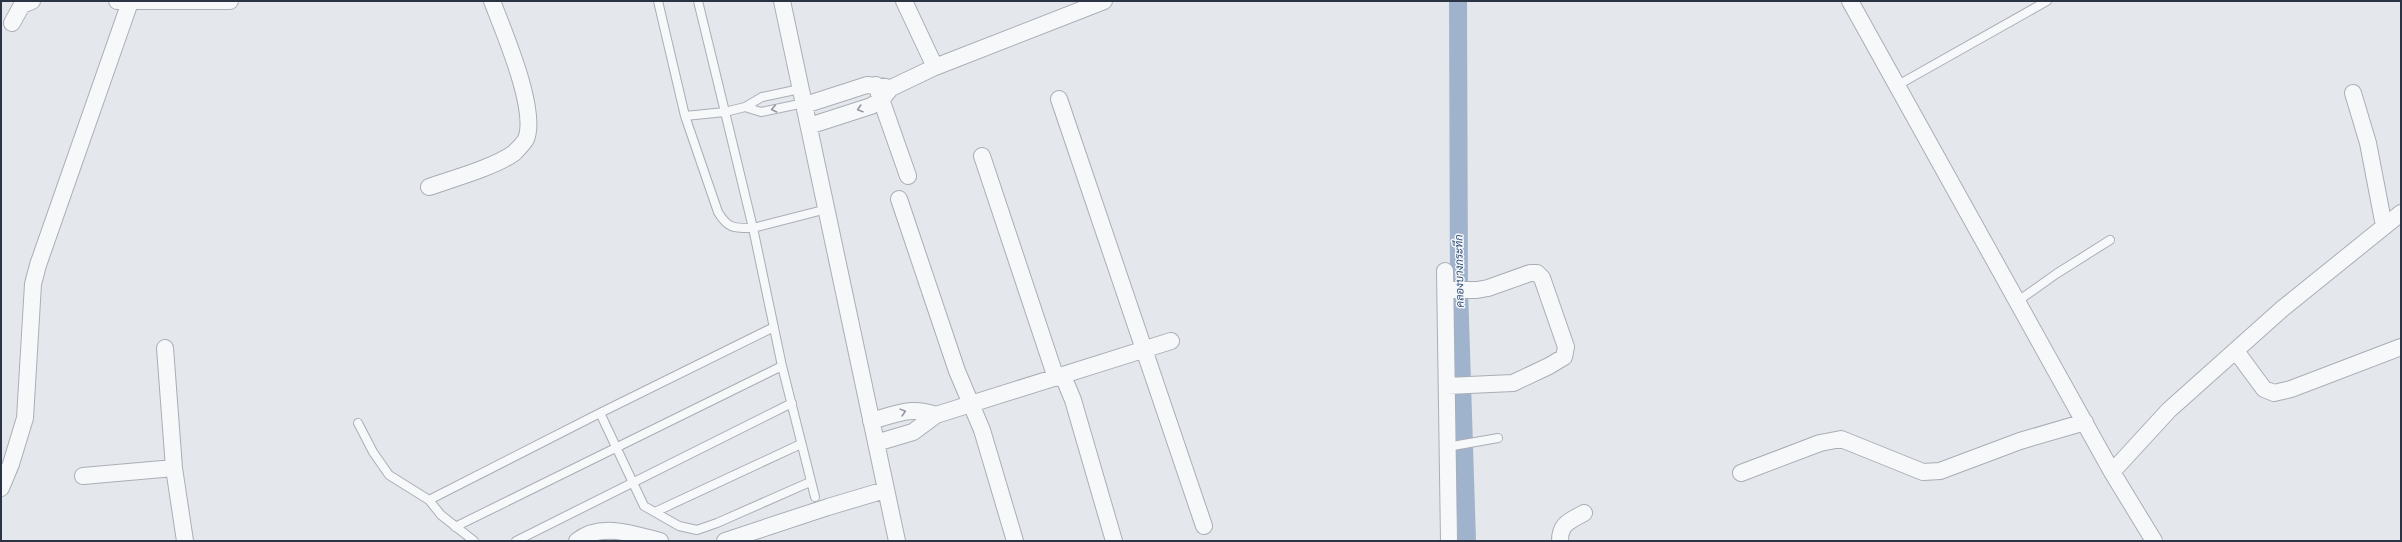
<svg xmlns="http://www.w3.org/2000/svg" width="2402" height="542" font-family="Arial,Sarabun,sans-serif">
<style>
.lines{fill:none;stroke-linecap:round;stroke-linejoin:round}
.canal{stroke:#9fb4cc;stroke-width:18}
.service-casing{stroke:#a9aeb7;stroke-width:10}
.minor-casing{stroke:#a9aeb7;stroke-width:18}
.service{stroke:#f7f8fa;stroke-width:8}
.minor{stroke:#f7f8fa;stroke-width:16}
.oneway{stroke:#9196a0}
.labels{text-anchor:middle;stroke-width:3;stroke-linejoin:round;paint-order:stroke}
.water-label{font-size:11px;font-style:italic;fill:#34527a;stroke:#f4f6f9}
</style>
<rect width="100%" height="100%" fill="#e4e7ec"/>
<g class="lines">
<path class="canal" d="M1458 1 1459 288 1467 541"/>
<defs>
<path id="service" d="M658 1 685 116 718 212C728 229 734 228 753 228L725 112 745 107 762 97 800 89
M1898 85 2047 1
M745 107 761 112 804 103
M685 116 725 112 698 1
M2018 301 2056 274 2110 240
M600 413 644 506 679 526 697 530 717 523 810 482
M358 423 373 452 389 475 429 500 600 413 774 327
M1447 447 1498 438
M815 497 782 366 753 228 827 209
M429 500 441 515 474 541
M655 512 801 444
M455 527 782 366
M516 541 792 403"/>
<path id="minor" d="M117 1H230
M782 1 897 541
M904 1 935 67
M1850 1 2112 472 2154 541
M12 23 22 5 32 1
M876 85 908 176
M2353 93 2368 143 2384 226
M1059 99 1204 526
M805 105 867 85 886 87
M809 126 871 106 881 100 891 88 935 67 1104 1
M982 156 1056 378
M429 187C452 179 495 167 514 153 517 150 524 143 526 139 538 110 503 30 492 1
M899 199 957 371 982 430 1015 541
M1445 271 1449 541
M1446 290H1477L1488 288 1530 273H1537L1542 278 1566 347 1564 357 1549 366 1513 383 1447 386
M165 348 174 468 185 541
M2236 351 2264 389 2274 393 2291 389 2401 347
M1063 376 1073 400 1114 541
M871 421C897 414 909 406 936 415
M876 443 913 432 936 415 1171 341
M2112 472 2169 410 2282 309 2401 213
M1741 473 1820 443 1841 439 1923 472 1940 471 2020 441 2085 422
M83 476 174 468
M1 488 11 464 25 418 33 284 38 265 130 2
M577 541C601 522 633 534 660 541
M725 541 828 507 885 490
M1560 541C1560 523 1570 521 1584 513"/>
</defs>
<use href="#service" class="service-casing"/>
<use href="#minor" class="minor-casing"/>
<use href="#service" class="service"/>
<use href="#minor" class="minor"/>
</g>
<defs><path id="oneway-chevron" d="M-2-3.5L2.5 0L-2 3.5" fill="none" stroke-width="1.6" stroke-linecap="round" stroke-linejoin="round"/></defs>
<g class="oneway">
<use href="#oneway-chevron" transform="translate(774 109) rotate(168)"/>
<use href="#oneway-chevron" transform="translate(860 109) rotate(162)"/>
<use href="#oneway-chevron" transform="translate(903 412) rotate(-15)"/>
</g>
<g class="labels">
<g class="water-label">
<text transform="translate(1459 271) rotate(-91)" y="4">คลองบางกระทึก</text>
</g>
</g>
<rect width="2402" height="542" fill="none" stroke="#2b3445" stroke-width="4"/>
</svg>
